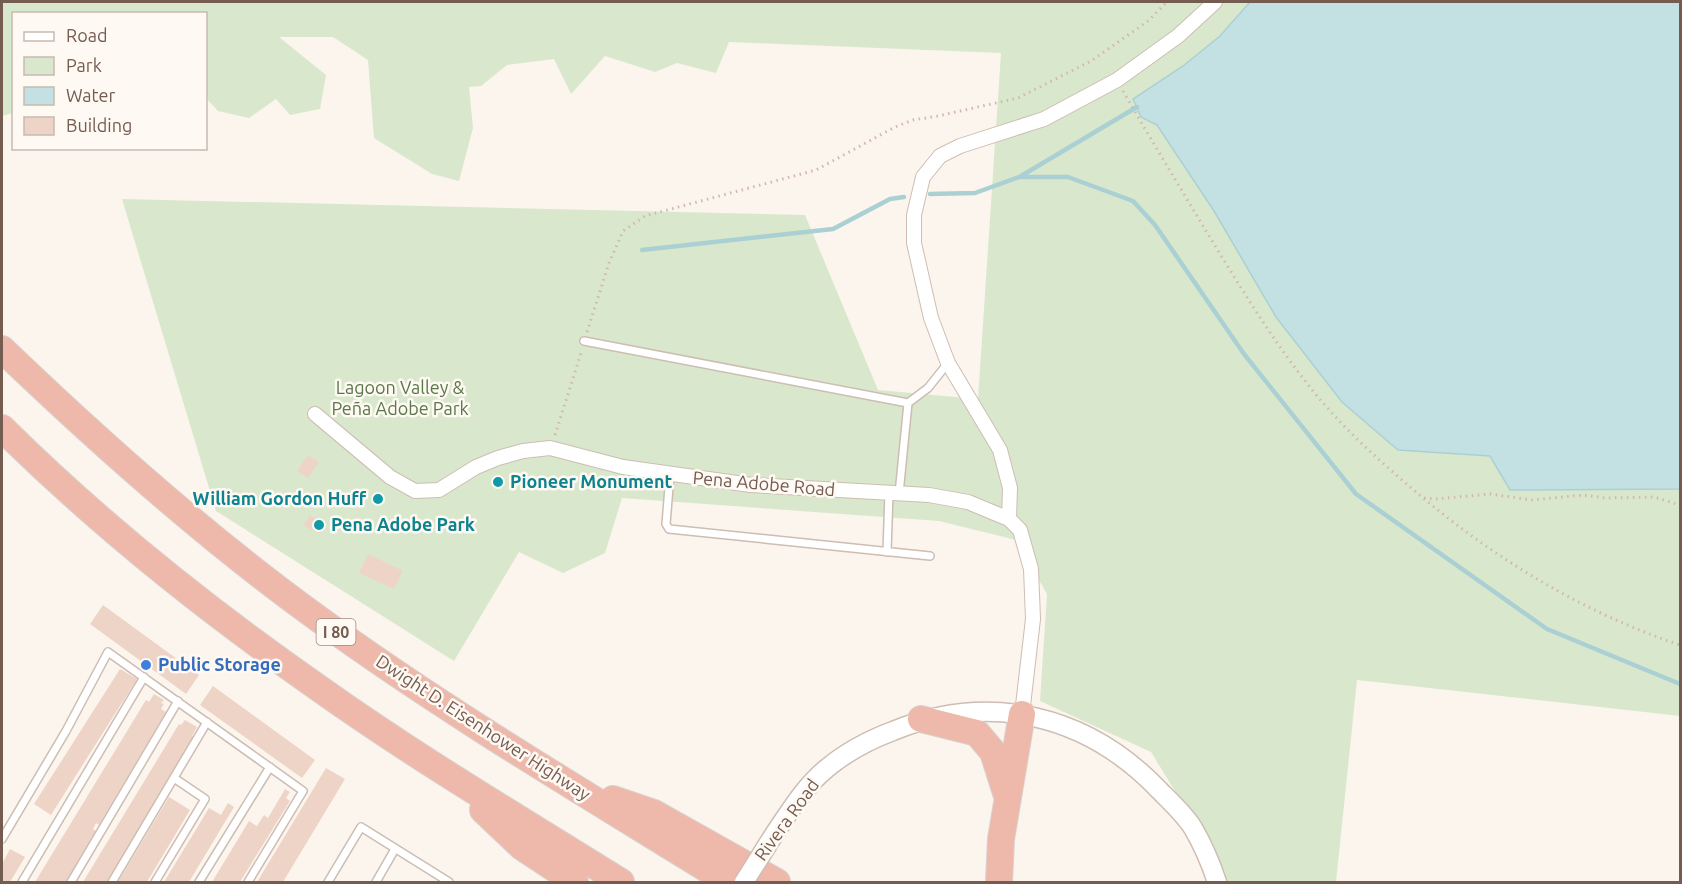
<svg xmlns="http://www.w3.org/2000/svg" width="1682" height="884" font-family="Ubuntu,sans-serif">
<style>
.green{fill:#d9e8cc}
.water{fill:#c3e1e3;stroke:#aad0d4;stroke-width:1.5}
.lines{fill:none;stroke-linecap:round;stroke-linejoin:round}
.stream{stroke:#aad0d4;stroke-width:4.5}
.building{fill:#eed4c7}
.service-casing{stroke:#cdbdb3;stroke-width:10}
.minor-casing{stroke:#cdbdb3;stroke-width:16}
.tertiary-casing{stroke:#cdbdb3;stroke-width:21}
.motorway-casing{stroke:#d8d1ce;stroke-width:28}
.path{stroke:#d3b7aa;stroke-width:3;stroke-dasharray:1.5 4.5;stroke-linecap:butt}
.service{stroke:#fff;stroke-width:7}
.minor{stroke:#fff;stroke-width:14}
.tertiary{stroke:#fff;stroke-width:18}
.motorway{stroke:#eeb9ab;stroke-width:26}
.tertiary-bridge-casing{stroke:#cdbdb3;stroke-width:21;stroke-linecap:butt}
.tertiary-bridge{stroke:#fff;stroke-width:18}
.culture-dot{fill:#0f9aa8;stroke:#fef9f3;stroke-width:2}
.shop-dot{fill:#3f7fe0;stroke:#fef9f3;stroke-width:2}
.labels{text-anchor:middle;stroke-width:5;stroke-linejoin:round;paint-order:stroke}
.shield{fill:#fef9f3;stroke:#9e8b82;stroke-width:1.5}
.shield-label{font-size:16px;font-weight:bold;fill:#755c51}
.park-label{font-size:18px;fill:#5b784b;stroke:#fef9f3}
.culture-label{font-size:18px;font-weight:bold;fill:#0d838f;stroke:#fef9f3;text-anchor:start}
.street-label{font-size:18px;fill:#755c51;stroke:#fef9f3}
.shop-label{font-size:18px;font-weight:bold;fill:#366cbe;stroke:#fef9f3;text-anchor:start}
</style>
<rect width="100%" height="100%" fill="#fbf5ed"/>
<path class="green" d="M2 2H1250L1220 36 1183 66 1133 99 1141 117 1157 125 1214 210 1276 317 1342 402 1398 450 1490 456 1511 490 1680 489V716L1357 680 1336 882H1226L1224 871 1151 752 1040 701 1047 594 1016 540 939 521 622 498 605 553 563 573 519 552 454 661 216 511 122 199 805 215 878 390 978 399 1001 53 729 42 716 73 677 63 655 72 605 56 571 94 554 59 507 65 481 86 469 87 473 128 459 181 432 174 374 138 368 60 333 37H279L326 75 320 109 290 115 276 99 249 118 218 111 206 98V14H14L13 113 2 116Z"/>
<path class="water" d="M1250 2H1680V489L1510 490 1490 456 1398 450 1342 402 1276 317 1214 211 1157 125 1141 117 1133 99 1183 66 1220 36Z"/>
<g class="lines">
<path class="stream" d="M1021 176 1137 107
M930 194 975 193 1019 177H1068L1133 201 1155 225 1244 354 1356 494 1547 629 1680 684
M642 250 833 229 890 199 904 197"/>
</g>
<path class="building" d="M308 455 319 462 308 478 297 471Z
M309 515 326 523 321 534 304 526Z
M368 554 403 571 394 589 359 573Z
M103 605 199 675 186 694 90 624Z
M120 669 137 679 51 815 34 804Z
M213 686 315 760 302 778 200 705Z
M154 694 164 700 161 703 164 704 161 709 166 712 99 825 96 823 93 829 96 831 66 882H35L146 700 149 702Z
M185 720 197 727 192 736 195 738 108 882H83L179 724 181 725Z
M326 768 345 779 283 882H257Z
M285 789 290 792 286 798 290 801 240 882H212L249 821 257 826 264 815 268 818Z
M169 797 190 810 147 882H118Z
M228 803 234 807 189 882H164L209 808 221 815Z
M10 849 25 857 10 882H2V864Z"/>
<g class="lines">
<defs>
<path id="service" d="M584 341 908 403
M670 475 666 524 669 529 930 556
M899 494 908 403 928 388 948 363
M887 552 889 493
M2 839 66 731 108 652 303 791 248 882
M22 882 144 677
M71 882 178 701
M112 882 207 722
M155 882 205 799 174 778
M199 882 270 767
M328 882 361 827 449 882
M376 882 395 849"/>
<path id="minor" d="M315 414 390 477 415 491 439 490 476 467 498 458 523 451 550 448 623 467 751 485 929 495 968 502 1009 519 1020 530 1031 569 1033 619 1022 714
M1009 519 1010 488 1000 450 948 363 931 318 914 243V215L923 177 940 156 960 146 1044 119 1117 80 1178 36 1215 2"/>
<path id="tertiary" d="M775 833C790 811 805 786 826 769 846 752 869 740 893 731 990 691 1088 715 1160 791 1171 802 1185 815 1193 828 1203 845 1211 864 1217 882"/>
<path id="motorway" d="M2 349C101 444 204 536 316 617 448 713 589 796 728 882
M2 428C99 524 208 611 320 689 417 758 520 819 621 882
M921 719 977 733 993 752 1006 793
M613 799 654 813 777 882
M483 810 522 847 575 882
M999 882 1001 839 1022 714"/>
</defs>
<use href="#service" class="service-casing"/>
<use href="#minor" class="minor-casing"/>
<use href="#tertiary" class="tertiary-casing"/>
<use href="#motorway" class="motorway-casing"/>
<path class="path" d="M1123 91C1150 138 1178 184 1206 231 1241 288 1275 345 1318 397 1343 427 1372 454 1402 480 1484 552 1576 610 1680 645
M587 332 609 263 623 231 645 216 816 170 895 127 913 120 938 116 1018 98 1091 61 1148 21 1167 2
M555 435 582 350
M1424 498 1435 499 1490 494 1532 500 1583 495 1605 498 1654 497 1680 505"/>
<use href="#service" class="service"/>
<use href="#minor" class="minor"/>
<use href="#tertiary" class="tertiary"/>
<use href="#motorway" class="motorway"/>
<defs>
<path id="tertiary-bridge" d="M744 882 775 833"/>
</defs>
<use href="#tertiary-bridge" class="tertiary-bridge-casing"/>
<use href="#tertiary-bridge" class="tertiary-bridge"/>
</g>
<g class="culture-dot">
<circle cx="498" cy="482" r="6"/>
<circle cx="378" cy="499" r="6"/>
<circle cx="319" cy="525" r="6"/>
</g>
<circle class="shop-dot" cx="146" cy="665" r="6"/>
<g class="labels">
<rect class="shield" x="316.5" y="619" width="39" height="26" rx="4.5"/>
<g class="shield-label">
<text x="336" y="638">I 80</text>
</g>
<g class="park-label">
<text x="400" y="394">Lagoon Valley &amp;<tspan x="400" dy="21">Peña Adobe Park</tspan></text>
</g>
<g class="culture-label">
<text x="510" y="488">Pioneer Monument</text>
<text x="366" y="505" text-anchor="end">William Gordon Huff</text>
<text x="331" y="531">Pena Adobe Park</text>
</g>
<g class="street-label">
<text transform="translate(764 484) rotate(5)" y="6">Pena Adobe Road</text>
<text transform="translate(483 728) rotate(33)" y="6">Dwight D. Eisenhower Highway</text>
<text transform="translate(787 820) rotate(-54)" y="6">Rivera Road</text>
</g>
<g class="shop-label">
<text x="158" y="671">Public Storage</text>
</g>
</g>
<rect width="1682" height="884" fill="none" stroke="#755c51" stroke-width="6"/>
<rect x="12" y="12" width="195" height="138" fill="#fef9f3" stroke="#c7bab2" stroke-width="1.5"/>
<rect x="24" y="32" width="30" height="9" fill="#ffffff" stroke="#c7bab2" stroke-width="1.5"/>
<text x="66" y="42" font-size="18" fill="#755c51">Road</text>
<rect x="24" y="57" width="30" height="18" fill="#d9e8cc" stroke="#c7bab2" stroke-width="1.5"/>
<text x="66" y="72" font-size="18" fill="#755c51">Park</text>
<rect x="24" y="87" width="30" height="18" fill="#c3e1e3" stroke="#c7bab2" stroke-width="1.5"/>
<text x="66" y="102" font-size="18" fill="#755c51">Water</text>
<rect x="24" y="117" width="30" height="18" fill="#eed4c7" stroke="#c7bab2" stroke-width="1.5"/>
<text x="66" y="132" font-size="18" fill="#755c51">Building</text>
</svg>
